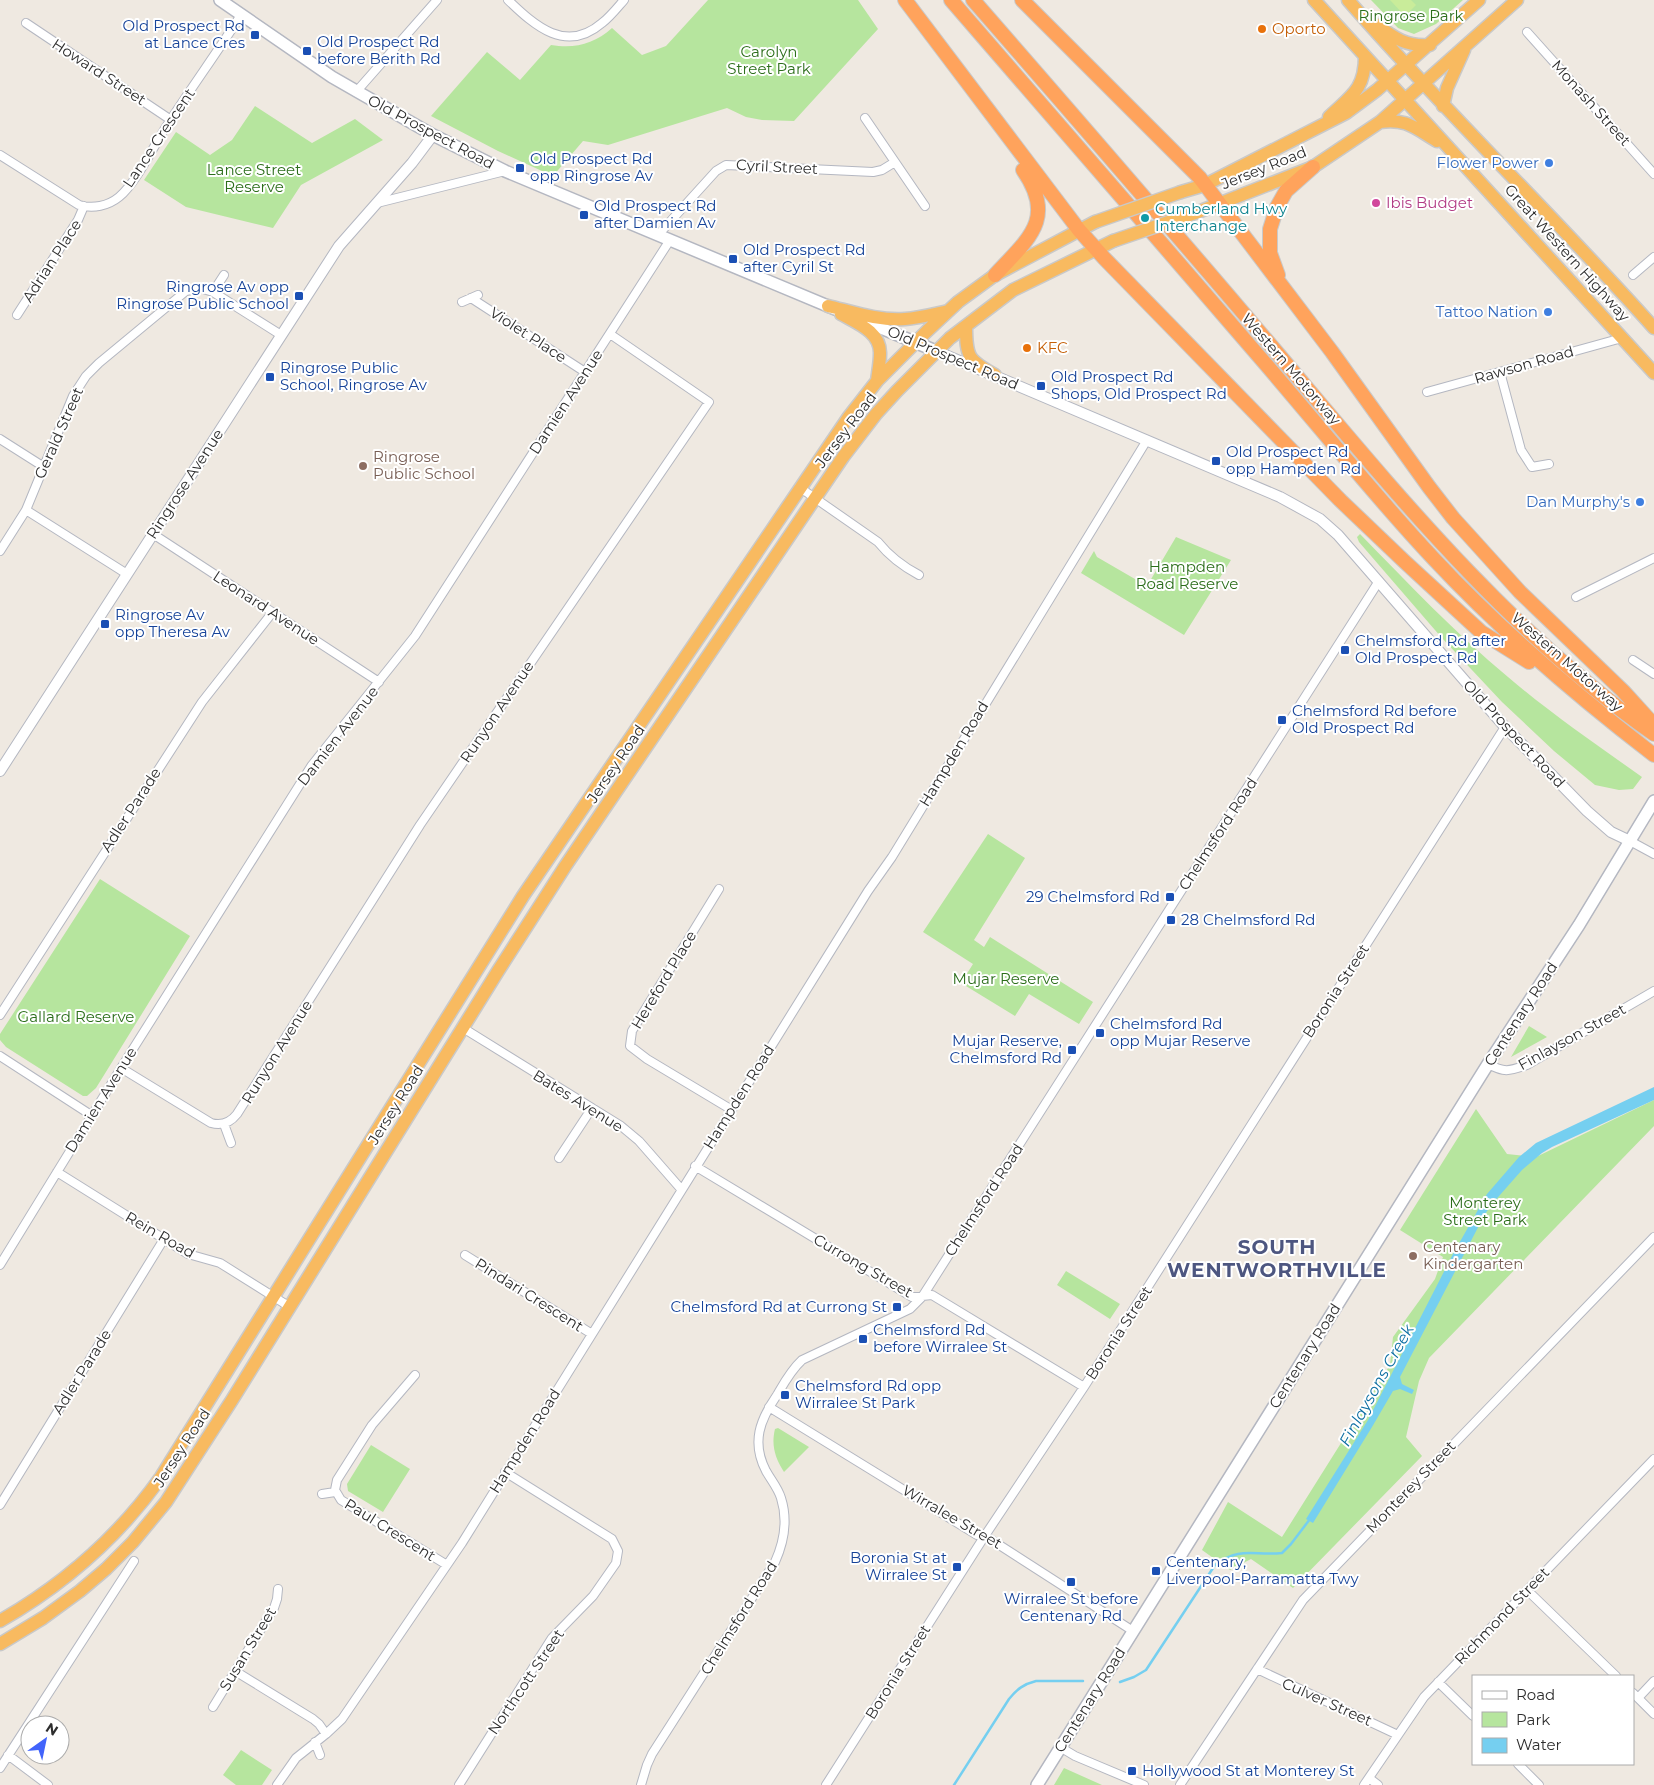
<svg xmlns="http://www.w3.org/2000/svg" width="1654" height="1785" font-family="Montserrat,sans-serif">
<style>
.green{fill:#b6e59e}
.pitch{fill:#c9ec9a}
.water{fill:#75cff0}
.lines{fill:none;stroke-linecap:round;stroke-linejoin:round}
.stream{stroke:#75cff0;stroke-width:2.5}
.minor-casing{stroke:#b4b7c1;stroke-width:10}
.tertiary-casing{stroke:#b4b7c1;stroke-width:12}
.secondary-casing{stroke:#b4b7c1;stroke-width:14}
.trunk-casing{stroke:#c9c9c9;stroke-width:15}
.motorway-casing{stroke:#c9c9c9;stroke-width:16}
.minor{stroke:#fff;stroke-width:8}
.tertiary{stroke:#fff;stroke-width:10}
.secondary{stroke:#fff;stroke-width:11}
.trunk{stroke:#f8ba60;stroke-width:12}
.motorway{stroke:#ffa35c;stroke-width:14}
.trunk-bridge-casing{stroke:#c9c9c9;stroke-width:15;stroke-linecap:butt}
.trunk-bridge{stroke:#f8ba60;stroke-width:12}
.food-dot{fill:#e8710a;stroke:#fff;stroke-width:2}
.transit-dot{fill:#1a4fb4;stroke:#fff;stroke-width:2}
.shop-dot{fill:#3f7fe0;stroke:#fff;stroke-width:2}
.hotel-dot{fill:#d1479c;stroke:#fff;stroke-width:2}
.culture-dot{fill:#0f9aa8;stroke:#fff;stroke-width:2}
.education-dot{fill:#8d6e63;stroke:#fff;stroke-width:2}
.labels{text-anchor:middle;stroke-width:4;stroke-linejoin:round;paint-order:stroke}
.park-label{font-size:15px;fill:#2c6e1b;stroke:#fff}
.transit-label{font-size:15px;fill:#164399;stroke:#fff;text-anchor:start}
.food-label{font-size:15px;fill:#c56008;stroke:#fff;text-anchor:start}
.street-label{font-size:15px;fill:#2e2e2e;stroke:#fff}
.shop-label{font-size:15px;fill:#366cbe;stroke:#fff;text-anchor:end}
.hotel-label{font-size:15px;fill:#b23c85;stroke:#fff;text-anchor:start}
.culture-label{font-size:15px;fill:#0d838f;stroke:#fff;text-anchor:start}
.education-label{font-size:15px;fill:#785e54;stroke:#fff;text-anchor:start}
.water-label{font-size:16px;font-style:italic;fill:#0d6fa3;stroke:#fff}
.district-label{font-size:20px;font-weight:bold;letter-spacing:1px;fill:#4d5680;stroke:#fff}
</style>
<rect width="100%" height="100%" fill="#efe9e1"/>
<path class="green" d="M708 0H858L878 29 794 121 762 120 746 117 727 108 608 145 583 141 553 176 498 151 431 116 487 52 520 80 551 45C575 49 594 44 612 28L642 55 666 46Z
M1371 0H1463L1436 24 1414 34 1398 28Z
M255 106 312 143 355 119 383 140 301 185 273 228 186 207 144 180 176 132 210 155 232 140Z
M1360 534C1408 583 1455 633 1508 677 1550 713 1597 745 1642 777L1633 789 1619 790 1595 785 1554 751 1502 702 1441 637 1359 542 1357 537Z
M1176 537 1231 560 1184 635 1081 573 1094 551 1097 557 1147 586Z
M988 834 1025 858 974 940 984 947 990 937 1093 1002 1079 1024 1029 994 1015 1016 961 983 973 964 923 932Z
M100 879 190 936 96 1088 87 1096H83L6 1047 0 1040V1034Z
M1529 1026 1547 1037 1511 1057Z
M1654 1100V1126L1429 1358 1419 1381 1406 1437 1422 1456 1293 1588 1251 1559 1230 1570 1202 1550 1228 1502 1282 1537 1390 1365 1393 1337 1435 1279 1443 1257 1400 1230 1476 1109 1507 1154 1536 1157Z
M1066 1271 1120 1304 1110 1319 1057 1285Z
M778 1428 809 1447 784 1472C775 1458 771 1445 775 1429Z
M371 1445 410 1469 383 1512 348 1491 347 1484Z
M241 1750 272 1770 262 1785H236L223 1775Z
M1064 1768 1102 1785H1054Z"/>
<path class="pitch" d="M1390 0H1411L1416 5 1405 16Z"/>
<path class="water" d="M1654 1087V1100L1552 1147 1542 1153 1522 1170 1492 1204 1485 1214 1400 1377 1402 1384 1414 1390 1412 1394 1400 1389 1393 1391 1372 1427 1313 1523 1306 1519 1368 1420 1453 1254 1487 1194 1519 1157 1536 1143Z"/>
<g class="lines">
<path class="stream" d="M1120 1682 1134 1677 1146 1670 1215 1565C1241 1546 1253 1556 1282 1553L1291 1544 1310 1519
M954 1785 1009 1699C1017 1689 1024 1684 1036 1681H1083"/>
<defs>
<path id="minor" d="M508 0C535 26 566 54 602 23 610 17 617 8 624 0
M26 23 171 120
M1527 32 1654 174
M356 92 437 0
M865 118 925 206
M0 155 79 205C93 209 108 206 119 197 135 184 153 148 164 130 189 91 216 54 241 15
M377 203 505 171
M658 235 716 171 726 165 873 172 882 170 895 162
M1633 275 1654 257
M213 292 224 275
M471 298 585 372
M462 302 478 295
M17 315 78 220 84 206
M1500 372 1521 450 1532 467 1549 464
M1427 392 1622 338
M0 439 44 467
M799 487 878 542C890 557 902 566 919 575
M26 510 127 574
M153 534 379 682
M0 551 26 510 73 396 86 376 99 363 186 291 200 288 213 292 281 335
M1576 597 1654 558
M1633 660 1654 674
M1630 841 1654 854
M719 889 632 1031 630 1046 647 1059 732 1110
M0 1015 202 702 272 613
M463 1028 621 1126 639 1141 681 1189
M0 1056 91 1115
M1488 1064C1505 1073 1509 1071 1527 1065L1654 991
M121 1068 211 1123C222 1126 230 1123 237 1114L420 825 709 402 610 334
M224 1124 231 1143
M559 1158 592 1108
M695 1166 912 1297 932 1295 1084 1387
M57 1172 188 1254 220 1263 290 1307
M465 1255 592 1334
M0 1265 121 1068 312 765 415 636 670 240
M415 1375 372 1425 337 1480 335 1490 341 1500 447 1565
M769 1407 977 1535 990 1539 1133 1631
M322 1494 335 1492
M0 1505 164 1239
M1528 1591 1616 1676
M1257 1669 1398 1735
M235 1671 313 1719 319 1724 326 1734
M1438 1682 1473 1716
M1633 1693 1654 1714
M1638 1698 1654 1681
M213 1707 274 1608 277 1599 278 1589
M315 1742 320 1755
M1060 1747 1075 1756 1144 1785
M8 1755 48 1785
M1518 1764 1539 1785
M0 1768 134 1561
M1369 1778 1378 1785
M277 1785 296 1758 326 1734 342 1719 462 1543 868 891 892 857 1147 440
M459 1785 552 1638 593 1596 616 1563 618 1551 612 1539 505 1472
M641 1785 647 1765 652 1754 775 1562C784 1542 788 1520 781 1498 778 1488 771 1480 766 1471 751 1442 760 1420 777 1395 784 1383 791 1370 802 1360L910 1309 922 1297 1379 581
M826 1785 984 1537 1084 1387 1505 727
M1180 1785 1303 1600 1654 1237
M1364 1785 1424 1697 1654 1459"/>
<path id="tertiary" d="M936 351 1280 497 1320 519 1338 535 1505 727 1587 811 1611 832 1630 841
M0 771 339 246 412 163 433 135"/>
<path id="secondary" d="M220 0 332 77 433 135 505 171 835 309
M857 318 936 351
M1037 1785 1488 1064 1579 925 1654 801"/>
<path id="trunk" d="M1314 0 1654 373
M1348 0C1446 113 1554 216 1654 328
M1377 25C1394 38 1407 47 1430 45
M1443 106 1447 88 1464 50
M1329 117C1351 96 1365 90 1365 56
M1380 122C1406 118 1415 128 1437 141
M1181 192 1205 185 1346 113 1377 90 1479 0
M1198 212 1313 167 1380 122 1517 0
M828 306C853 312 879 321 905 319 920 318 934 314 948 311
M841 314C857 323 881 332 880 354 880 363 878 372 877 381
M966 326C966 357 968 360 995 375
M0 1621C63 1585 119 1536 161 1477L523 896 848 418 877 381 927 331 958 302 995 275 1095 222
M0 1644 43 1618 80 1591 106 1569 133 1542 166 1502 232 1400 498 971 566 865 843 457 876 414 897 391 950 338 1013 290 1113 241"/>
<path id="motorway" d="M905 0 1079 230 1104 258 1340 500 1405 562 1481 632 1529 662
M951 0C1054 118 1155 236 1257 354 1316 422 1372 493 1433 558 1501 631 1576 695 1654 755
M973 0C1076 118 1178 236 1279 355 1394 491 1507 631 1654 734
M1022 0 1200 178 1332 352 1429 487 1453 518 1520 592 1623 691 1654 725
M995 275C1028 239 1057 219 1023 170
M1278 275 1270 253V229L1277 207 1286 191 1313 167"/>
</defs>
<use href="#minor" class="minor-casing"/>
<use href="#tertiary" class="tertiary-casing"/>
<use href="#secondary" class="secondary-casing"/>
<use href="#trunk" class="trunk-casing"/>
<use href="#motorway" class="motorway-casing"/>
<use href="#minor" class="minor"/>
<use href="#tertiary" class="tertiary"/>
<use href="#secondary" class="secondary"/>
<use href="#trunk" class="trunk"/>
<use href="#motorway" class="motorway"/>
<defs>
<path id="trunk-bridge" d="M1095 222 1181 192
M1113 241 1198 212"/>
</defs>
<use href="#trunk-bridge" class="trunk-bridge-casing"/>
<use href="#trunk-bridge" class="trunk-bridge"/>
</g>
<g class="food-dot">
<circle cx="1262" cy="29" r="5"/>
<circle cx="1027" cy="348" r="5"/>
</g>
<g class="transit-dot">
<rect x="250" y="30" width="10" height="10" rx="2.5"/>
<rect x="302" y="46" width="10" height="10" rx="2.5"/>
<rect x="515" y="163" width="10" height="10" rx="2.5"/>
<rect x="579" y="210" width="10" height="10" rx="2.5"/>
<rect x="728" y="254" width="10" height="10" rx="2.5"/>
<rect x="294" y="291" width="10" height="10" rx="2.5"/>
<rect x="265" y="372" width="10" height="10" rx="2.5"/>
<rect x="1036" y="381" width="10" height="10" rx="2.5"/>
<rect x="1211" y="456" width="10" height="10" rx="2.5"/>
<rect x="100" y="619" width="10" height="10" rx="2.5"/>
<rect x="1340" y="645" width="10" height="10" rx="2.5"/>
<rect x="1277" y="715" width="10" height="10" rx="2.5"/>
<rect x="1165" y="892" width="10" height="10" rx="2.5"/>
<rect x="1166" y="915" width="10" height="10" rx="2.5"/>
<rect x="1095" y="1028" width="10" height="10" rx="2.5"/>
<rect x="1067" y="1045" width="10" height="10" rx="2.5"/>
<rect x="892" y="1302" width="10" height="10" rx="2.5"/>
<rect x="858" y="1334" width="10" height="10" rx="2.5"/>
<rect x="780" y="1390" width="10" height="10" rx="2.5"/>
<rect x="952" y="1562" width="10" height="10" rx="2.5"/>
<rect x="1151" y="1566" width="10" height="10" rx="2.5"/>
<rect x="1066" y="1577" width="10" height="10" rx="2.5"/>
<rect x="1127" y="1766" width="10" height="10" rx="2.5"/>
</g>
<g class="shop-dot">
<circle cx="1549" cy="163" r="5"/>
<circle cx="1548" cy="312" r="5"/>
<circle cx="1640" cy="502" r="5"/>
</g>
<circle class="hotel-dot" cx="1376" cy="203" r="5"/>
<circle class="culture-dot" cx="1145" cy="218" r="5"/>
<g class="education-dot">
<circle cx="363" cy="466" r="5"/>
<circle cx="1413" cy="1256" r="5"/>
</g>
<g class="labels">
<g class="park-label">
<text x="1411" y="21">Ringrose Park</text>
<text x="769" y="57">Carolyn<tspan x="769" dy="17">Street Park</tspan></text>
<text x="254" y="175">Lance Street<tspan x="254" dy="17">Reserve</tspan></text>
<text x="1187" y="572">Hampden<tspan x="1187" dy="17">Road Reserve</tspan></text>
<text x="1006" y="984">Mujar Reserve</text>
<text x="76" y="1022">Gallard Reserve</text>
<text x="1485" y="1208">Monterey<tspan x="1485" dy="17">Street Park</tspan></text>
</g>
<g class="transit-label">
<text x="245" y="31" text-anchor="end">Old Prospect Rd<tspan x="245" dy="17">at Lance Cres</tspan></text>
<text x="317" y="47">Old Prospect Rd<tspan x="317" dy="17">before Berith Rd</tspan></text>
<text x="530" y="164">Old Prospect Rd<tspan x="530" dy="17">opp Ringrose Av</tspan></text>
<text x="594" y="211">Old Prospect Rd<tspan x="594" dy="17">after Damien Av</tspan></text>
<text x="743" y="255">Old Prospect Rd<tspan x="743" dy="17">after Cyril St</tspan></text>
<text x="289" y="292" text-anchor="end">Ringrose Av opp<tspan x="289" dy="17">Ringrose Public School</tspan></text>
<text x="280" y="373">Ringrose Public<tspan x="280" dy="17">School, Ringrose Av</tspan></text>
<text x="1051" y="382">Old Prospect Rd<tspan x="1051" dy="17">Shops, Old Prospect Rd</tspan></text>
<text x="1226" y="457">Old Prospect Rd<tspan x="1226" dy="17">opp Hampden Rd</tspan></text>
<text x="115" y="620">Ringrose Av<tspan x="115" dy="17">opp Theresa Av</tspan></text>
<text x="1355" y="646">Chelmsford Rd after<tspan x="1355" dy="17">Old Prospect Rd</tspan></text>
<text x="1292" y="716">Chelmsford Rd before<tspan x="1292" dy="17">Old Prospect Rd</tspan></text>
<text x="1160" y="902" text-anchor="end">29 Chelmsford Rd</text>
<text x="1181" y="925">28 Chelmsford Rd</text>
<text x="1110" y="1029">Chelmsford Rd<tspan x="1110" dy="17">opp Mujar Reserve</tspan></text>
<text x="1062" y="1046" text-anchor="end">Mujar Reserve,<tspan x="1062" dy="17">Chelmsford Rd</tspan></text>
<text x="887" y="1312" text-anchor="end">Chelmsford Rd at Currong St</text>
<text x="873" y="1335">Chelmsford Rd<tspan x="873" dy="17">before Wirralee St</tspan></text>
<text x="795" y="1391">Chelmsford Rd opp<tspan x="795" dy="17">Wirralee St Park</tspan></text>
<text x="947" y="1563" text-anchor="end">Boronia St at<tspan x="947" dy="17">Wirralee St</tspan></text>
<text x="1166" y="1567">Centenary,<tspan x="1166" dy="17">Liverpool-Parramatta Twy</tspan></text>
<text x="1071" y="1604" text-anchor="middle">Wirralee St before<tspan x="1071" dy="17">Centenary Rd</tspan></text>
<text x="1142" y="1776">Hollywood St at Monterey St</text>
</g>
<g class="food-label">
<text x="1272" y="34">Oporto</text>
<text x="1037" y="353">KFC</text>
</g>
<g class="street-label">
<text transform="translate(99 72) rotate(33)" y="5">Howard Street</text>
<text transform="translate(1591 103) rotate(48)" y="5">Monash Street</text>
<text transform="translate(431 132) rotate(28)" y="5">Old Prospect Road</text>
<text transform="translate(159 138) rotate(-56)" y="5">Lance Crescent</text>
<text transform="translate(777 167) rotate(3)" y="5">Cyril Street</text>
<text transform="translate(1264 168) rotate(-22)" y="5">Jersey Road</text>
<text transform="translate(1567 253) rotate(48)" y="5">Great Western Highway</text>
<text transform="translate(52 261) rotate(-57)" y="5">Adrian Place</text>
<text transform="translate(528 335) rotate(33)" y="5">Violet Place</text>
<text transform="translate(953 358) rotate(23)" y="5">Old Prospect Road</text>
<text transform="translate(1524 365) rotate(-16)" y="5">Rawson Road</text>
<text transform="translate(1291 369) rotate(49)" y="5">Western Motorway</text>
<text transform="translate(566 402) rotate(-57)" y="5">Damien Avenue</text>
<text transform="translate(846 430) rotate(-53)" y="5">Jersey Road</text>
<text transform="translate(59 433) rotate(-66)" y="5">Gerald Street</text>
<text transform="translate(185 484) rotate(-57)" y="5">Ringrose Avenue</text>
<text transform="translate(266 608) rotate(33)" y="5">Leonard Avenue</text>
<text transform="translate(1567 662) rotate(41)" y="5">Western Motorway</text>
<text transform="translate(497 712) rotate(-56)" y="5">Runyon Avenue</text>
<text transform="translate(1514 734) rotate(47)" y="5">Old Prospect Road</text>
<text transform="translate(338 736) rotate(-52)" y="5">Damien Avenue</text>
<text transform="translate(954 754) rotate(-59)" y="5">Hampden Road</text>
<text transform="translate(616 764) rotate(-56)" y="5">Jersey Road</text>
<text transform="translate(131 810) rotate(-57)" y="5">Adler Parade</text>
<text transform="translate(1218 834) rotate(-57)" y="5">Chelmsford Road</text>
<text transform="translate(664 980) rotate(-59)" y="5">Hereford Place</text>
<text transform="translate(1336 991) rotate(-57)" y="5">Boronia Street</text>
<text transform="translate(1521 1014) rotate(-57)" y="5">Centenary Road</text>
<text transform="translate(1572 1037) rotate(-29)" y="5">Finlayson Street</text>
<text transform="translate(277 1052) rotate(-58)" y="5">Runyon Avenue</text>
<text transform="translate(739 1097) rotate(-58)" y="5">Hampden Road</text>
<text transform="translate(101 1100) rotate(-58)" y="5">Damien Avenue</text>
<text transform="translate(578 1101) rotate(32)" y="5">Bates Avenue</text>
<text transform="translate(396 1105) rotate(-58)" y="5">Jersey Road</text>
<text transform="translate(984 1200) rotate(-57)" y="5">Chelmsford Road</text>
<text transform="translate(160 1235) rotate(30)" y="5">Rein Road</text>
<text transform="translate(863 1266) rotate(30)" y="5">Currong Street</text>
<text transform="translate(529 1295) rotate(32)" y="5">Pindari Crescent</text>
<text transform="translate(1119 1333) rotate(-57)" y="5">Boronia Street</text>
<text transform="translate(1305 1356) rotate(-58)" y="5">Centenary Road</text>
<text transform="translate(82 1372) rotate(-58)" y="5">Adler Parade</text>
<text transform="translate(525 1441) rotate(-58)" y="5">Hampden Road</text>
<text transform="translate(182 1448) rotate(-57)" y="5">Jersey Road</text>
<text transform="translate(1411 1487) rotate(-46)" y="5">Monterey Street</text>
<text transform="translate(952 1517) rotate(30)" y="5">Wirralee Street</text>
<text transform="translate(390 1530) rotate(32)" y="5">Paul Crescent</text>
<text transform="translate(1502 1616) rotate(-46)" y="5">Richmond Street</text>
<text transform="translate(739 1618) rotate(-58)" y="5">Chelmsford Road</text>
<text transform="translate(248 1649) rotate(-59)" y="5">Susan Street</text>
<text transform="translate(898 1672) rotate(-58)" y="5">Boronia Street</text>
<text transform="translate(526 1682) rotate(-56)" y="5">Northcott Street</text>
<text transform="translate(1090 1700) rotate(-58)" y="5">Centenary Road</text>
<text transform="translate(1327 1702) rotate(24)" y="5">Culver Street</text>
</g>
<g class="shop-label">
<text x="1539" y="168">Flower Power</text>
<text x="1538" y="317">Tattoo Nation</text>
<text x="1630" y="507">Dan Murphy's</text>
</g>
<g class="hotel-label">
<text x="1386" y="208">Ibis Budget</text>
</g>
<g class="culture-label">
<text x="1155" y="214">Cumberland Hwy<tspan x="1155" dy="17">Interchange</tspan></text>
</g>
<g class="education-label">
<text x="373" y="462">Ringrose<tspan x="373" dy="17">Public School</tspan></text>
<text x="1423" y="1252">Centenary<tspan x="1423" dy="17">Kindergarten</tspan></text>
</g>
<g class="water-label">
<text transform="translate(1376 1385) rotate(-61)" y="6">Finlaysons Creek</text>
</g>
<g class="district-label">
<text x="1277" y="1254">SOUTH<tspan x="1277" dy="23">WENTWORTHVILLE</tspan></text>
</g>
</g>
<rect x="1472" y="1675" width="162" height="90" fill="#ffffff" stroke="#ababab"/>
<rect x="1482" y="1691" width="25" height="8" fill="#ffffff" stroke="#ababab"/>
<text x="1516" y="1700" font-size="15" fill="#2e2e2e">Road</text>
<rect x="1482" y="1712" width="25" height="15" fill="#b6e59e" stroke="#ababab"/>
<text x="1516" y="1725" font-size="15" fill="#2e2e2e">Park</text>
<rect x="1482" y="1738" width="25" height="15" fill="#75cff0" stroke="#ababab"/>
<text x="1516" y="1750" font-size="15" fill="#2e2e2e">Water</text>
<g transform="translate(45 1740) rotate(33)"><circle r="24" fill="#ffffff" stroke="#ababab"/>
<path d="M0-4L9 19L0 12L-9 19Z" fill="#4264fb"/>
<text y="-8" font-size="14" font-weight="bold" text-anchor="middle" fill="#2e2e2e">N</text>
</g>
</svg>
